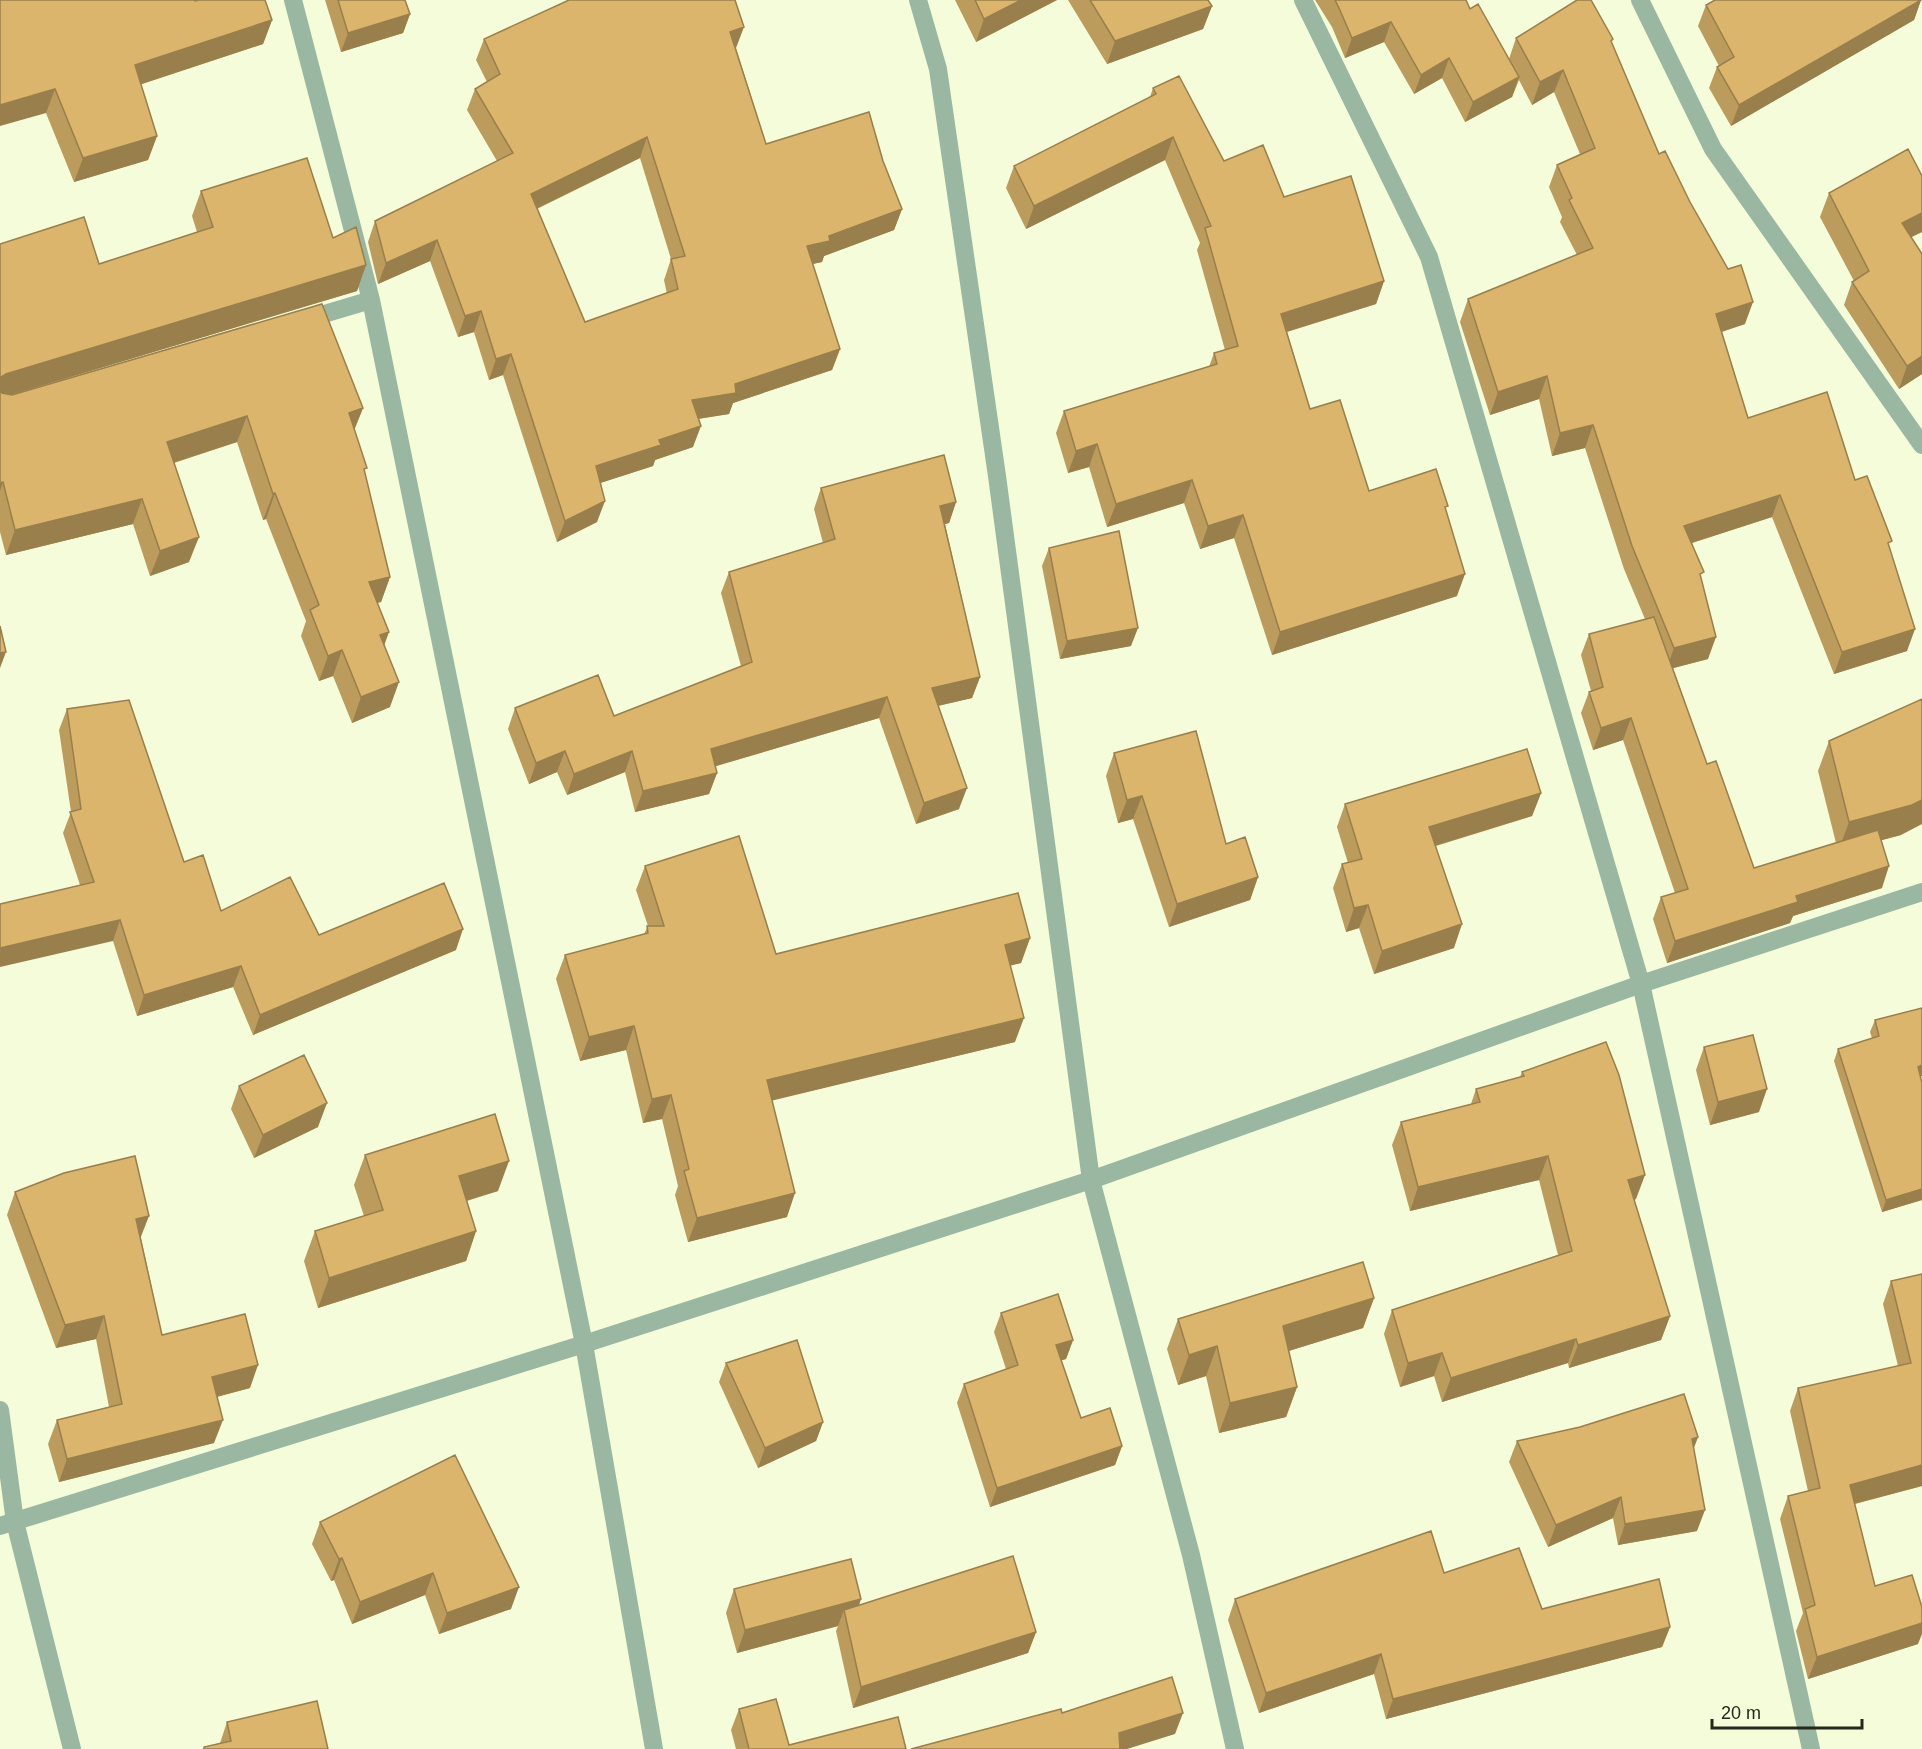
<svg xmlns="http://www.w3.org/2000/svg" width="1922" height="1749" font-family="Arial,sans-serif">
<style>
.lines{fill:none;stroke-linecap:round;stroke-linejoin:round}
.street{stroke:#99b7a1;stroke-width:18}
.wall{fill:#bb9c5c;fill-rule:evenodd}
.shaded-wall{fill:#997f4b}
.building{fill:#dab56b;stroke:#997f4b;stroke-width:1.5;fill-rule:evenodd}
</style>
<rect width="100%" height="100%" fill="#f4fcd9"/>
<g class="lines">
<path class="street" d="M293 0 371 300 584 1344 654 1749
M918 0 938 69 997 476 1091 1180 1191 1555 1235 1749
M1303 0 1429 257 1641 984 1811 1749
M1640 0 1713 149 1922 445
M304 320 371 300
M0 1410 15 1522 72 1749
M0 1526 584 1344 1091 1180 1641 984 1922 892"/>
</g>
<path class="wall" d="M0 0 195 1 272 20 263 44 141 84 157 136 148 160 74 182Z
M325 0H405L410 14 403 33 341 52Z
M955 0H1057L976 42Z
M1068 0H1208L1212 6 1203 29 1107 64Z
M1315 0H1466L1470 9 1509 59 1516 38 1612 43 1659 154 1745 324 1722 332 1748 418 1855 480 1890 548 1907 651 1834 674 1772 517 1692 543 1701 579 1708 659 1673 668 1707 764 1754 868 1836 843 1818 771 1829 741 1901 835 1881 840 1882 888 1793 916 1790 923 1667 963 1653 919 1661 897 1675 893 1623 740 1593 750 1581 713 1589 692 1591 691 1581 655 1589 634 1645 619 1624 569 1585 448 1552 456 1539 399 1490 415 1460 322 1468 299 1577 255 1560 222 1562 217 1549 187 1557 165 1580 154 1554 92 1532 105 1519 80 1512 97 1465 122 1442 78 1414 94 1384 42 1345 58 1332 27Z
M1921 0 1914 20 1731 126 1709 88 1717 67 1719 66 1698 26 1706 5Z
M484 39 736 48 766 144 883 161 902 209 894 230 824 256 822 262 812 264 840 349 832 370 733 403 729 414 698 419 693 447 655 460 653 466 600 483 597 522 557 542 503 375 489 380 474 332 458 337 430 261 378 284 368 242 375 221 497 161 467 110 475 89 487 82 476 60ZM640 158 671 259 664 280 667 294 585 322 537 209Z
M1153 88 1224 161 1284 197 1384 281 1376 304 1287 332 1310 409 1369 491 1446 512 1457 596 1272 655 1234 538 1200 549 1184 503 1107 527 1089 467 1068 473 1056 433 1064 411 1209 367 1214 353 1225 350 1197 250 1200 243 1165 160 1026 229 1006 188 1014 166 1150 97Z
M1922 176V232L1911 237 1922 374 1899 389 1844 305 1852 282 1854 281 1820 217 1829 193Z
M201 191 333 238 366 265 357 291 11 395 363 408 354 430 390 577 381 602 377 603 384 645 390 707 352 723 333 676 319 681 301 636 306 621 266 519 263 520 237 442 174 463 189 562 150 576 133 524 6 555 0 532V244L99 264 197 232 192 216Z
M821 488 956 502 949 523 945 524 980 677 972 698 938 706 959 809 916 824 879 718 715 766 717 773 709 794 635 812 625 772 567 795 557 772 529 784 508 729 515 708 614 716 741 666 721 593 729 572 823 543 814 509Z
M1049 548 1131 646 1060 659 1042 566Z
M67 709 221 911 319 935 456 950 253 1035 233 987 137 1016 113 941 80 885 63 833 71 812 59 730Z
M1114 753 1226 844 1258 877 1250 900 1169 927 1133 819 1118 823 1106 776Z
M1541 793 1532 816 1436 846 1454 948 1374 974 1359 928 1346 932 1333 888 1342 864 1348 863 1337 827 1345 804Z
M645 866 776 954 1030 938 1021 963 1010 965 1015 1042 772 1100 787 1217 688 1242 675 1195 678 1186 662 1119 643 1123 626 1050 580 1061 556 979 565 955 644 934 648 926 636 890Z
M1922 1008V1076L1920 1077 1922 1200 1882 1212 1834 1061 1838 1049 1872 1038 1870 1032 1875 1020Z
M1704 1047 1759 1112 1710 1125 1696 1070Z
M1522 1072 1636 1199 1634 1200 1670 1316 1661 1340 1569 1368 1568 1363 1442 1402 1434 1376 1400 1387 1384 1334 1392 1310 1558 1255 1539 1180 1410 1211 1392 1145 1401 1122 1471 1104 1476 1089 1520 1077Z
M239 1086 318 1127 254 1158 231 1109Z
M365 1155 498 1191 467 1201 476 1231 466 1261 318 1308 304 1261 315 1231 364 1216 354 1185Z
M15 1192 141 1238 162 1335 250 1388 217 1397 214 1443 59 1482 48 1444 57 1420 109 1407 96 1339 56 1348 7 1215Z
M1922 1274V1486L1855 1504 1875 1586 1918 1644 1808 1679 1796 1631 1803 1613 1780 1519 1788 1496 1808 1491 1790 1411 1798 1388 1898 1366 1883 1304 1891 1281Z
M1374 1298 1363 1328 1289 1351 1297 1387 1286 1417 1219 1433 1206 1376 1178 1385 1167 1349 1178 1319Z
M1001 1313 1073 1340 1066 1359 1061 1360 1081 1418 1122 1446 1115 1465 990 1507 957 1403 964 1384 1006 1369 994 1332Z
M726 1363 823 1422 816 1441 758 1468 719 1382Z
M1698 1437 1694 1447 1697 1531 1618 1545 1613 1518 1548 1547 1509 1462 1517 1441Z
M320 1522 511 1609 439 1634 425 1595 352 1624 334 1580 331 1581 312 1544Z
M1444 1573 1542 1609 1670 1627 1662 1647 1386 1719 1374 1674 1259 1713 1228 1620 1235 1599Z
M734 1589 861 1599 859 1605 1036 1632 1028 1653 853 1708 836 1631 838 1626 737 1653 726 1613Z
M739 1709 789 1745 906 1749H736L731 1730Z
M227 1722 328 1749H203L204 1747 220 1743Z"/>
<path class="shaded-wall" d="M1021 0H1057L976 42 984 19Z
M1921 0 1914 20 1731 126 1739 105Z
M1212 6 1203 29 1107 64 1115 41Z
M410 14 403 33 341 52 348 33Z
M272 20 263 44 127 89 135 65Z
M1391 22 1384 42 1345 58 1352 38Z
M744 27 736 48 723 53 730 32Z
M1449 58 1442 78 1414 94 1421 75Z
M1563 70 1554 92 1532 105 1540 82Z
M1519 77 1512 97 1465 122 1473 102Z
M55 89 46 113 0 126V105Z
M157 136 148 160 74 182 83 158Z
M647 137 640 158 523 215 531 194Z
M1173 137 1165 160 1026 229 1034 206Z
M902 209 894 230 824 256 822 262 799 267 807 246 829 236Z
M1922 213V232L1893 246 1902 223Z
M437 240 430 261 378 284 386 263Z
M366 265 357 291 0 398V379L1 377 6 374Z
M1384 281 1376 304 1273 336 1281 314Z
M1753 302 1745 324 1708 336 1716 314Z
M481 311 474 332 458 337 465 316Z
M840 349 832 370 733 403 729 414 684 421 692 400 735 384Z
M511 354 503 375 489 380 496 359Z
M1922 356V374L1899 389 1907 366Z
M1547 376 1539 399 1490 415 1498 392Z
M363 408 353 433 349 413Z
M247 416 237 442 157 468 167 442Z
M1593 425 1585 448 1552 456 1560 433Z
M701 426 693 447 655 460 653 466 588 487 596 466 659 440Z
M1097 444 1089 467 1068 473 1076 451Z
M1192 480 1184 503 1107 527 1116 504Z
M3 482 0 491V483Z
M275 493 266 519 263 520 273 494Z
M1780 495 1772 517 1676 548 1684 526Z
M142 499 133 524 6 555 15 530Z
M605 501 597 522 557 542 565 521Z
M956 502 949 523 933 527 940 506Z
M1243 515 1234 538 1200 549 1208 526Z
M199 537 189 562 150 576 160 551Z
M1465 574 1457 596 1272 655 1280 632Z
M390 577 381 602 359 607 369 582Z
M1138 628 1131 646 1060 659 1067 641Z
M1915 629 1907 651 1834 674 1842 652Z
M389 632 380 657V635Z
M1716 637 1708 659 1666 670 1674 648Z
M342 650 333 676 319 681 328 656Z
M6 652 0 668V653Z
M980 677 972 698 924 709 932 688Z
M399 682 390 707 352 723 361 697Z
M887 697 879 718 703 770 711 749Z
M1631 718 1623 740 1593 750 1601 728Z
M565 751 557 772 529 784 536 763Z
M632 751 625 772 567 795 574 774Z
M717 773 709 794 635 812 643 791Z
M967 788 959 809 916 824 924 803Z
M1541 793 1532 816 1421 850 1429 827Z
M1142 796 1133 819 1118 823 1127 800Z
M1922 800V824L1901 835 1838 852 1849 822Z
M1889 866 1882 888 1793 916 1790 923 1667 963 1675 941 1796 896Z
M1258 877 1250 900 1169 927 1177 904Z
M1368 905 1359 928 1346 932 1354 908Z
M120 920 113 941 0 967V948Z
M1462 924 1454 948 1374 974 1382 951Z
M463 929 456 950 253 1035 260 1015Z
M1030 938 1021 963 997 969 1005 945Z
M241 966 233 987 137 1016 144 995Z
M1024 1018 1015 1042 758 1104 767 1080Z
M634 1026 626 1050 580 1061 589 1037Z
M1922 1065V1076L1913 1079 1918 1067Z
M1767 1089 1759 1112 1710 1125 1718 1102Z
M671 1095 662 1119 643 1123 652 1099Z
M327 1103 318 1127 254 1158 263 1135Z
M1548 1156 1539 1180 1410 1211 1418 1187Z
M509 1161 498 1191 448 1206 459 1176Z
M1645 1175 1636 1199 1619 1203 1628 1180Z
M1922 1189V1200L1882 1212 1886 1200Z
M795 1193 787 1217 688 1242 697 1218Z
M149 1216 140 1239 136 1219Z
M476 1231 466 1261 318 1308 329 1278Z
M1374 1298 1363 1328 1272 1356 1283 1326Z
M104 1316 96 1339 56 1348 65 1325Z
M1670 1316 1661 1340 1569 1368 1578 1345Z
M1576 1339 1568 1363 1442 1402 1451 1378Z
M1073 1340 1066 1359 1049 1364 1056 1345Z
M1217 1346 1206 1376 1178 1385 1189 1355Z
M1442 1353 1434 1376 1400 1387 1408 1363Z
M258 1365 250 1388 204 1400 212 1377Z
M1297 1387 1286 1417 1219 1433 1230 1403Z
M223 1420 214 1443 59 1482 67 1459Z
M823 1422 816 1441 758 1468 765 1448Z
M1698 1437 1690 1458 1692 1439Z
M1122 1446 1115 1465 990 1507 997 1488Z
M1922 1465V1486L1842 1507 1850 1485Z
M1621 1497 1613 1518 1548 1547 1556 1525Z
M1705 1510 1697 1531 1618 1545 1625 1524Z
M342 1558 334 1580 331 1581 339 1559Z
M433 1573 425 1595 352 1624 360 1602Z
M519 1587 511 1609 439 1634 447 1613Z
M861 1599 853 1622 844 1610 838 1626 737 1653 745 1630Z
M1922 1623V1634L1918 1644 1808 1679 1817 1657Z
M1670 1627 1662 1647 1386 1719 1393 1699Z
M1036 1632 1028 1653 853 1708 861 1687Z
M1381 1654 1374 1674 1259 1713 1266 1693Z
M1183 1713 1175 1734 1127 1749H1113L1119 1733Z"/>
<path class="building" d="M0 0H194L195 1 199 0H265L272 20 135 65 157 136 83 158 55 89 0 105Z
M338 0H405L410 14 348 33Z
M569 0H735L744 27 730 32 766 144 869 112 883 161 902 209 829 236 830 241 807 246 840 349 735 384 736 393 692 400 701 426 659 440 661 445 596 466 605 501 565 521 511 354 496 359 481 311 465 316 437 240 386 263 375 221 513 153 475 89 500 74 484 39ZM647 137 685 256 671 259 678 289 585 322 531 194Z
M975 0H1021L984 19Z
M1090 0H1208L1212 6 1115 41Z
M1335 0H1466L1470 9 1478 4 1519 77 1473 102 1449 58 1421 75 1391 22 1352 38 1339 8Z
M1577 0H1591L1613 39 1611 41 1659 154 1665 151 1690 202 1728 269 1741 265 1753 302 1716 314 1748 418 1827 392 1855 480 1867 476 1892 541 1888 543 1915 629 1842 652 1780 495 1684 526 1704 572 1700 574 1716 637 1674 648 1632 546 1593 425 1560 433 1547 376 1498 392 1468 299 1593 248 1569 200 1572 198 1557 165 1595 148 1563 70 1540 82 1516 38Z
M1715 0H1921L1739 105 1717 67 1734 57 1706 5Z
M1179 76 1224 161 1263 145 1284 197 1351 176 1384 281 1281 314 1310 409 1340 400 1369 491 1436 469 1448 506 1445 507 1465 574 1280 632 1243 515 1208 526 1192 480 1116 504 1097 444 1076 451 1064 411 1217 364 1214 353 1238 346 1205 228 1211 226 1173 137 1034 206 1014 166 1156 94 1153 88Z
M1908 149 1922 176V213L1902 223 1922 254V356L1907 366 1852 282 1869 271 1829 193Z
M307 158 333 238 356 227 366 265 6 374 1 377 0 380V244L84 217 99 264 213 227 201 191Z
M322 304 363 408 349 413 367 468 364 469 390 577 369 582 389 632 380 635 399 682 361 697 342 650 328 656 310 610 319 605 275 493 273 494 247 416 167 442 199 537 160 551 142 499 15 530 3 482 0 483V390L2 393 12 395Z
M944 455 956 502 940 506 980 677 932 688 967 788 924 803 887 697 711 749 717 773 643 791 632 751 574 774 565 751 536 763 515 708 598 675 614 716 752 662 729 572 835 539 821 488Z
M1119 531 1138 628 1067 641 1049 548Z
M1654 617 1707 764 1716 761 1754 868 1878 830 1889 866 1796 896 1798 902 1675 941 1661 897 1688 889 1631 718 1601 728 1589 692 1603 687 1589 634Z
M0 626 6 652 0 653Z
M1922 699V800L1912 805 1849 822 1829 741Z
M129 700 184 862 203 855 221 911 290 877 319 935 444 883 463 929 260 1015 241 966 144 995 120 920 0 948V904L94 882 70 812 81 809 67 709Z
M1196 731 1226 844 1245 837 1258 877 1177 904 1142 796 1127 800 1114 753Z
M1527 749 1541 793 1429 827 1462 924 1382 951 1368 905 1354 908 1342 864 1362 859 1345 804Z
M739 836 776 954 1018 893 1030 938 1005 945 1024 1018 767 1080 795 1193 697 1218 684 1171 689 1169 671 1095 652 1099 634 1026 589 1037 565 955 648 933 647 926H664L645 866Z
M1922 1008V1065L1918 1067 1922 1083V1189L1886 1200 1838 1049 1879 1036 1875 1020Z
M1753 1035 1767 1089 1718 1102 1704 1047Z
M1606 1042 1619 1075 1645 1175 1628 1180 1670 1316 1578 1345 1576 1339 1451 1378 1442 1353 1408 1363 1392 1310 1572 1251 1548 1156 1418 1187 1401 1122 1480 1102 1476 1089 1524 1076 1522 1072Z
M304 1055 327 1103 263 1135 239 1086Z
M495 1114 509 1161 459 1176 476 1231 329 1278 315 1231 383 1210 365 1155Z
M135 1156 149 1216 136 1219 162 1335 245 1314 258 1365 212 1377 223 1420 67 1459 57 1420 122 1404 104 1316 65 1325 15 1192 64 1173Z
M1363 1262 1374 1298 1283 1326 1297 1387 1230 1403 1217 1346 1189 1355 1178 1319Z
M1922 1274V1465L1850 1485 1875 1586 1912 1575 1922 1607V1623L1817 1657 1805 1609 1815 1605 1788 1496 1820 1488 1798 1388 1911 1363 1891 1281Z
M1058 1294 1073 1340 1056 1345 1081 1418 1110 1408 1122 1446 997 1488 964 1384 1018 1365 1001 1313Z
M797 1340 823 1422 765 1448 726 1363Z
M1684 1394 1698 1437 1692 1439 1705 1510 1625 1524 1621 1497 1556 1525 1517 1441 1580 1427Z
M455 1455 519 1587 447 1613 433 1573 360 1602 342 1558 339 1559 320 1522Z
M1431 1531 1444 1573 1519 1548 1542 1609 1659 1579 1670 1627 1393 1699 1381 1654 1266 1693 1235 1599Z
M1013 1556 1036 1632 861 1687 844 1610Z
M851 1559 861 1599 745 1630 734 1589Z
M1172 1677 1183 1713 1119 1733 1120 1749H911L1061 1709 1062 1713Z
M776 1699 789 1745 898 1717 906 1749H749L739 1709Z
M317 1701 328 1749H204V1747L231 1741 227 1722Z"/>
<path d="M1712 1719v9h150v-9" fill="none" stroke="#24271a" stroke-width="3"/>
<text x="1721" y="1719" font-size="18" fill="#24271a" stroke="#f4fcd9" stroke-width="4.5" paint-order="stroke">20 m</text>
</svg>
